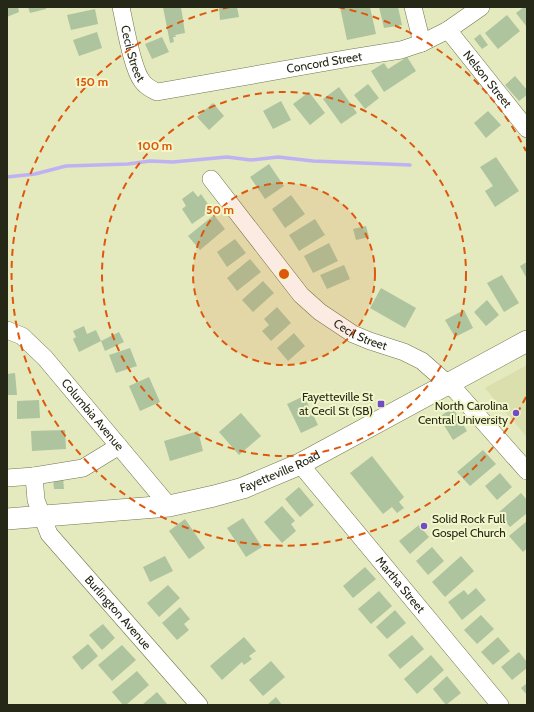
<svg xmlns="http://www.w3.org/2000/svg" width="534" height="712" font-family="Cabin,sans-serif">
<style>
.built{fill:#dadfad}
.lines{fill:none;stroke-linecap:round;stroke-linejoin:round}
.stream{stroke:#beb2f3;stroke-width:3.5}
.building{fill:#adc49f}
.minor-casing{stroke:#72764f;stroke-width:18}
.major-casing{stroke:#72764f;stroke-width:22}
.minor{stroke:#fff;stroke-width:17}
.major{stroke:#fff;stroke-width:21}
.ring{fill:none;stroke:#de570d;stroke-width:2;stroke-dasharray:7 5}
.poi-dot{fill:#714cc5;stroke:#f1f6cb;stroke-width:1.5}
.labels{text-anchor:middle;stroke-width:4;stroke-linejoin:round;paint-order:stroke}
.street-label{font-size:12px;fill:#262817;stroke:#f1f6cb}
.poi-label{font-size:12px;fill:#262817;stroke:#f1f6cb;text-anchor:end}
.centre{fill:#de570d;stroke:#f1f6cb;stroke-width:2}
.ring-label{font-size:12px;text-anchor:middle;font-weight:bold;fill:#de570d;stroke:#f1f6cb;stroke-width:4;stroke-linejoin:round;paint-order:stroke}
</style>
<rect width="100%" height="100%" fill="#e4e9be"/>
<path class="built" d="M527 365V437L485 388Z"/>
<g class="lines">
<path class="stream" d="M7 177 35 174 66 166 128 164 150 161 173 162 227 157 251 160 278 157 313 161 410 165"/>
</g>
<path class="building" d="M7 7H18L19 12 7 17Z
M28 7H46V9L30 13Z
M163 7H181L185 33 175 35 176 37H173L174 42 170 43Z
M219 7H237L239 17 220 20Z
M340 7H370L376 34 347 40Z
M379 7H398L402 25 384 28Z
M524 7H527V27L516 13Z
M95 9 98 24 71 30 67 15Z
M507 15 520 31 498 49 485 33Z
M97 32 102 48 79 56 73 40Z
M480 34 488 45 482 49 474 39Z
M162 37 169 52 152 59 145 44Z
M407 57 416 71 384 92 371 71 384 63 388 69Z
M515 76 527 90V95L519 101 505 85Z
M368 84 379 98 365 109 354 95Z
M339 87 357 113 341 124 323 99Z
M309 92 325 113 310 125 293 104Z
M281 101 291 120 273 129 263 111Z
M213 103 224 116 209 130 197 117Z
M488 111 501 125 486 138 474 123Z
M496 157 519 191 495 207 485 191 493 186 480 167Z
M269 164 284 186 265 199 250 177Z
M193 191 198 197 201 194 212 210 192 224 182 209 186 206 182 199Z
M291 195 305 214 285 228 272 209Z
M214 215 225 229 200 250 188 236Z
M315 219 325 235 299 251 289 235Z
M366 226 369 237 356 240 353 229Z
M235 239 246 253 227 267 217 252Z
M329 243 338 261 313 273 304 256Z
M250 259 261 272 237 291 227 278Z
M527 262V279L520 266Z
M344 265 350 279 327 289 320 275Z
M502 275 519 303 504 312 487 283Z
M263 281 274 293 253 312 242 300Z
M381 288 416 308 405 328 370 308Z
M487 300 499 315 486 326 474 312Z
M277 307 291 323 271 341 262 331 269 325 264 319Z
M464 310 473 328 455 337 445 320Z
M84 326 87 334 96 330 101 341 119 332 124 342 105 351 101 341 79 352 73 339 76 337 73 331Z
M294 333 305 346 288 361 277 348Z
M130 348 137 366 116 373 109 355Z
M15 373 17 395H7V374Z
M149 377 160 402 140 411 129 386Z
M304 396 318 425 301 433 287 404Z
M39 400 40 418 17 419V401Z
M453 408 467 431 453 440 439 417Z
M241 413 261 436 239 455 219 432Z
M65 430 66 449 32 451 31 431Z
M198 431 203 451 170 461 164 441Z
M483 450 496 464 470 486 457 472Z
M372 456 404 497 399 502 404 508 397 513 392 507 383 514 350 473Z
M500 473 512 487 497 500 485 486Z
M63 478 64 489H54L53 479Z
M299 487 314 505 300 517 285 499Z
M521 493 527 500V513L510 527 498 513Z
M282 506 295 521 291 524 296 531 282 543 264 522Z
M243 518 262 547 246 557 227 528Z
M185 519 205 548 189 559 169 531Z
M527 521V548L523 552 509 536Z
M419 525 429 537 410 554 399 541Z
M432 547 444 561 428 575 416 561Z
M165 556 173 571 150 582 143 567Z
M461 556 474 571 445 597 432 582Z
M365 567 376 579 353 598 343 586Z
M168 585 180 598 159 617 147 603Z
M476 588 486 600 462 620 448 602 464 590 468 595Z
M379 591 392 606 371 624 358 609Z
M180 607 190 619 184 624 189 630 177 640 162 623Z
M395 610 406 623 387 639 376 627Z
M481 615 494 629 477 644 464 630Z
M103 624 115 638 102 650 89 635Z
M412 635 424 649 400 669 388 655Z
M244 637 256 651 249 656 252 659 244 665 242 662 222 680 210 666Z
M498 637 510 651 493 665 481 652Z
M88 644 98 656 82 670 72 657Z
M122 645 136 660 112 681 98 665Z
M519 652 527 662V668L512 680 501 667Z
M431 655 444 670 417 694 404 679Z
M271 661 285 677 263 696 249 680Z
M137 671 149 685 126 705H123L112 692Z
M447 676 461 693 446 705 433 689Z
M527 683V695L521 688Z
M157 692 168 705H142Z
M276 697 282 705H267Z"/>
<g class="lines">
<defs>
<g id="minor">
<path id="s1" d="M121 7C125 25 132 68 142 81 146 87 151 89 157 92L350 58 401 50 422 43 448 30 481 7"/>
<path d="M413 7 422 43"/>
<path id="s2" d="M448 30 527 129"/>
<path id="s3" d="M211 179 301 295 320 312 353 334 370 341 404 352 422 361 457 392 527 471"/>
<path id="s4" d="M7 330 22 336 45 358 169 506"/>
<path id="s5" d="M300 464 500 705"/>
<path d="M34 476 83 468 119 446"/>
<path id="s6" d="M7 478 34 476 36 500 49 534 199 705"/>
</g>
<g id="major">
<path id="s7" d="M7 519 169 506 214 496 243 488 300 464 527 341"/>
</g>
</defs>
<use href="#minor" class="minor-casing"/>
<use href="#major" class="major-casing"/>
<use href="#minor" class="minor"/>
<use href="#major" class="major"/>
</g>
<circle cx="284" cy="274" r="91" fill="#de570d" fill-opacity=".12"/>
<g class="ring">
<circle cx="284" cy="274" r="91"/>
<circle cx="284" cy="274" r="182"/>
<path d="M526 397A272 272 0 1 1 230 7M338 7A272 272 0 0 1 526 151"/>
</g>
<g class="poi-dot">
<rect x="377" y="400" width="8" height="8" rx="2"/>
<circle cx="516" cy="413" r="4"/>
<circle cx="424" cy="526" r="4"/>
</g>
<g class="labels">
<g class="street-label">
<text dy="4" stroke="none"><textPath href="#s1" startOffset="48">Cecil Street</textPath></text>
<text dy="4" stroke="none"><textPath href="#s1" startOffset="266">Concord Street</textPath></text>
<text dy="4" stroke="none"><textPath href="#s2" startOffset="63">Nelson Street</textPath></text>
<text dy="4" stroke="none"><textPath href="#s3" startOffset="219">Cecil Street</textPath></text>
<text dy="4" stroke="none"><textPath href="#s4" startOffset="122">Columbia Avenue</textPath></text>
<text dy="4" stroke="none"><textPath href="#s7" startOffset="279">Fayetteville Road</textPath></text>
<text dy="4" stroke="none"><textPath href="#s5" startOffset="157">Martha Street</textPath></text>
<text dy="4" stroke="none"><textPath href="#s6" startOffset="192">Burlington Avenue</textPath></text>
</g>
<g class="poi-label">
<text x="373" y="401">Fayetteville St<tspan x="373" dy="14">at Cecil St (SB)</tspan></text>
<text x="508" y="410">North Carolina<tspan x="508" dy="14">Central University</tspan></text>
<text x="432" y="523" text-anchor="start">Solid Rock Full<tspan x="432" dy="14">Gospel Church</tspan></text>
</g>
</g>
<circle cx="284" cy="274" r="6" class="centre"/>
<g class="ring-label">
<text x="92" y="86">150 m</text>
<text x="155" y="150">100 m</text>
<text x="220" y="214">50 m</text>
</g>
<rect width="534" height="712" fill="none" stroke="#262817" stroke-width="16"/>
</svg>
